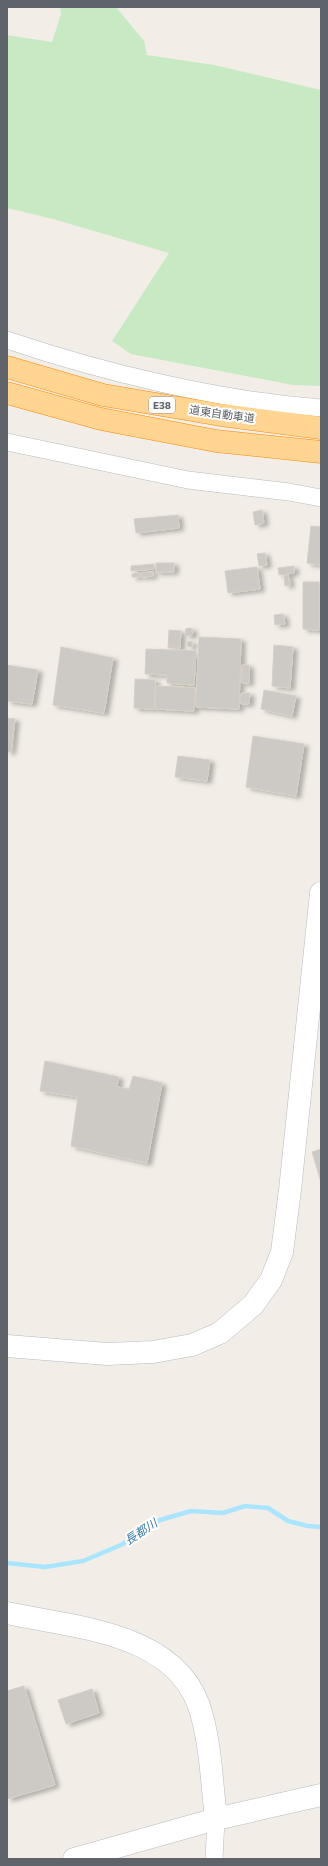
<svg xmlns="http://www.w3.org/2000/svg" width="328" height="1866" font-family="Commissioner,'Noto Sans JP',sans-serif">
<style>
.green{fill:#c8eac2}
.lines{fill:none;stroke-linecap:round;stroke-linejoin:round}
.stream{stroke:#aae5ff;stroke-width:4.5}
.building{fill:#cdc9c4;stroke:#d7cfc5;filter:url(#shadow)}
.minor-casing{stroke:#b7bbbf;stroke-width:18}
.tertiary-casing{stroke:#b7bbbf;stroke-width:23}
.motorway-casing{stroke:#f98a00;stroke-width:23}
.minor{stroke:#fff;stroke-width:17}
.tertiary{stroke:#fff;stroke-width:22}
.motorway{stroke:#ffd591;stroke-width:22}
.labels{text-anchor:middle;stroke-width:4;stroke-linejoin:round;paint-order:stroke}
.shield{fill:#fff;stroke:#8e9296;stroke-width:1}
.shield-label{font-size:10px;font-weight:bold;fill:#5e6469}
.street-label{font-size:11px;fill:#5e6469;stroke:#fff}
.water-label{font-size:12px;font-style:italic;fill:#377da8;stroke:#fff}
</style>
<defs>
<filter id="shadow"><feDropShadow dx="4.5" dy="2.5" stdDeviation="2" flood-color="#0004"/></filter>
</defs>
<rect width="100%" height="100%" fill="#f2eee7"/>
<path class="green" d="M60 7H116L144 41 147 55 214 65 321 90V386L293 385 131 354 112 341 169 253 53 219 7 208V35L52 42 61 14Z"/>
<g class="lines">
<path class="stream" d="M7 1563 45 1567 83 1561 121 1545 160 1520 191 1511 223 1513 245 1506 268 1508 288 1521 308 1526 321 1527"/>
</g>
<path class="building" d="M262 510 264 523 255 525 253 512Z
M178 515 179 528 136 533 134 519Z
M311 526 321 527V565L307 563Z
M265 553 267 565 259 566 257 554Z
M156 563H174V572H156Z
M154 564V569L131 571V566Z
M294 566V573L279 575 278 568Z
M257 567 260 589 228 593 225 571Z
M153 572V576L142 577 141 573Z
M139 573 140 577H132V574Z
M284 575H288L290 585 285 586Z
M303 582H319V630L303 629Z
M283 614 285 624 275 625 274 615Z
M185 632a4 4 0 1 1 8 0a4 4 0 1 1-8 0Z
M169 630 181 631 180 648H168Z
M199 637 241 639 239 709 196 707Z
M187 644a3 3 0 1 1 6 0a3 3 0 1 1-6 0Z
M274 645 293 647 290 688 272 686Z
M61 647 113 658 104 713 53 705Z
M146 649 196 651 194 685 167 683V675L145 674Z
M7 665 38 670 32 704 7 701Z
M242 665H249V683H242Z
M135 679 155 680 154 709 134 708Z
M156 686 195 688 194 711 155 709Z
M264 690 296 696 292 716 261 709Z
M241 693H250L249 704H241Z
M7 718 15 719 11 752H7Z
M253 736 304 744 296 796 246 787Z
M178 756 210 760 207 781 175 777Z
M45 1061 119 1077 117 1087 129 1089 133 1076 162 1083 147 1163 71 1146 78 1097 40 1091Z
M321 1149V1182L312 1152Z
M24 1686 55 1785 7 1799V1691Z
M92 1689 99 1713 66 1724 58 1700Z"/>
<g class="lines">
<defs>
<path id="minor" d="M7 340C105 373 218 400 321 408
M7 442 188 480 289 492 321 498
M214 1859 216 1819"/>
<path id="tertiary" d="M7 1346 107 1354 153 1352 192 1345 220 1333 253 1305 271 1280 282 1252 290 1190 321 893
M7 1613C75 1628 182 1632 202 1716 211 1749 212 1785 216 1819
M74 1859 216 1819 321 1795"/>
<path id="motorway" d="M7 367 103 395 221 415 321 428
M7 393 101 419 216 441 321 452"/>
</defs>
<use href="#minor" class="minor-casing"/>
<use href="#tertiary" class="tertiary-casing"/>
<use href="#motorway" class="motorway-casing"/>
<use href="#minor" class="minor"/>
<use href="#tertiary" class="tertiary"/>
<use href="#motorway" class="motorway"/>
</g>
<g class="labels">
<rect class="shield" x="149" y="397" width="26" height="16" rx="3"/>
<g class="shield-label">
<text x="162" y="409">E38</text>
</g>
<g class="street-label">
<text transform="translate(222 414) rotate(8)" y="4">道東自動車道</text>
</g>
<g class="water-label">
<text transform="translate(141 1532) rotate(-33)" y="4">長都川</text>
</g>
</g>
<rect width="328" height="1866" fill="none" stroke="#5e6469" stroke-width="16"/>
</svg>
